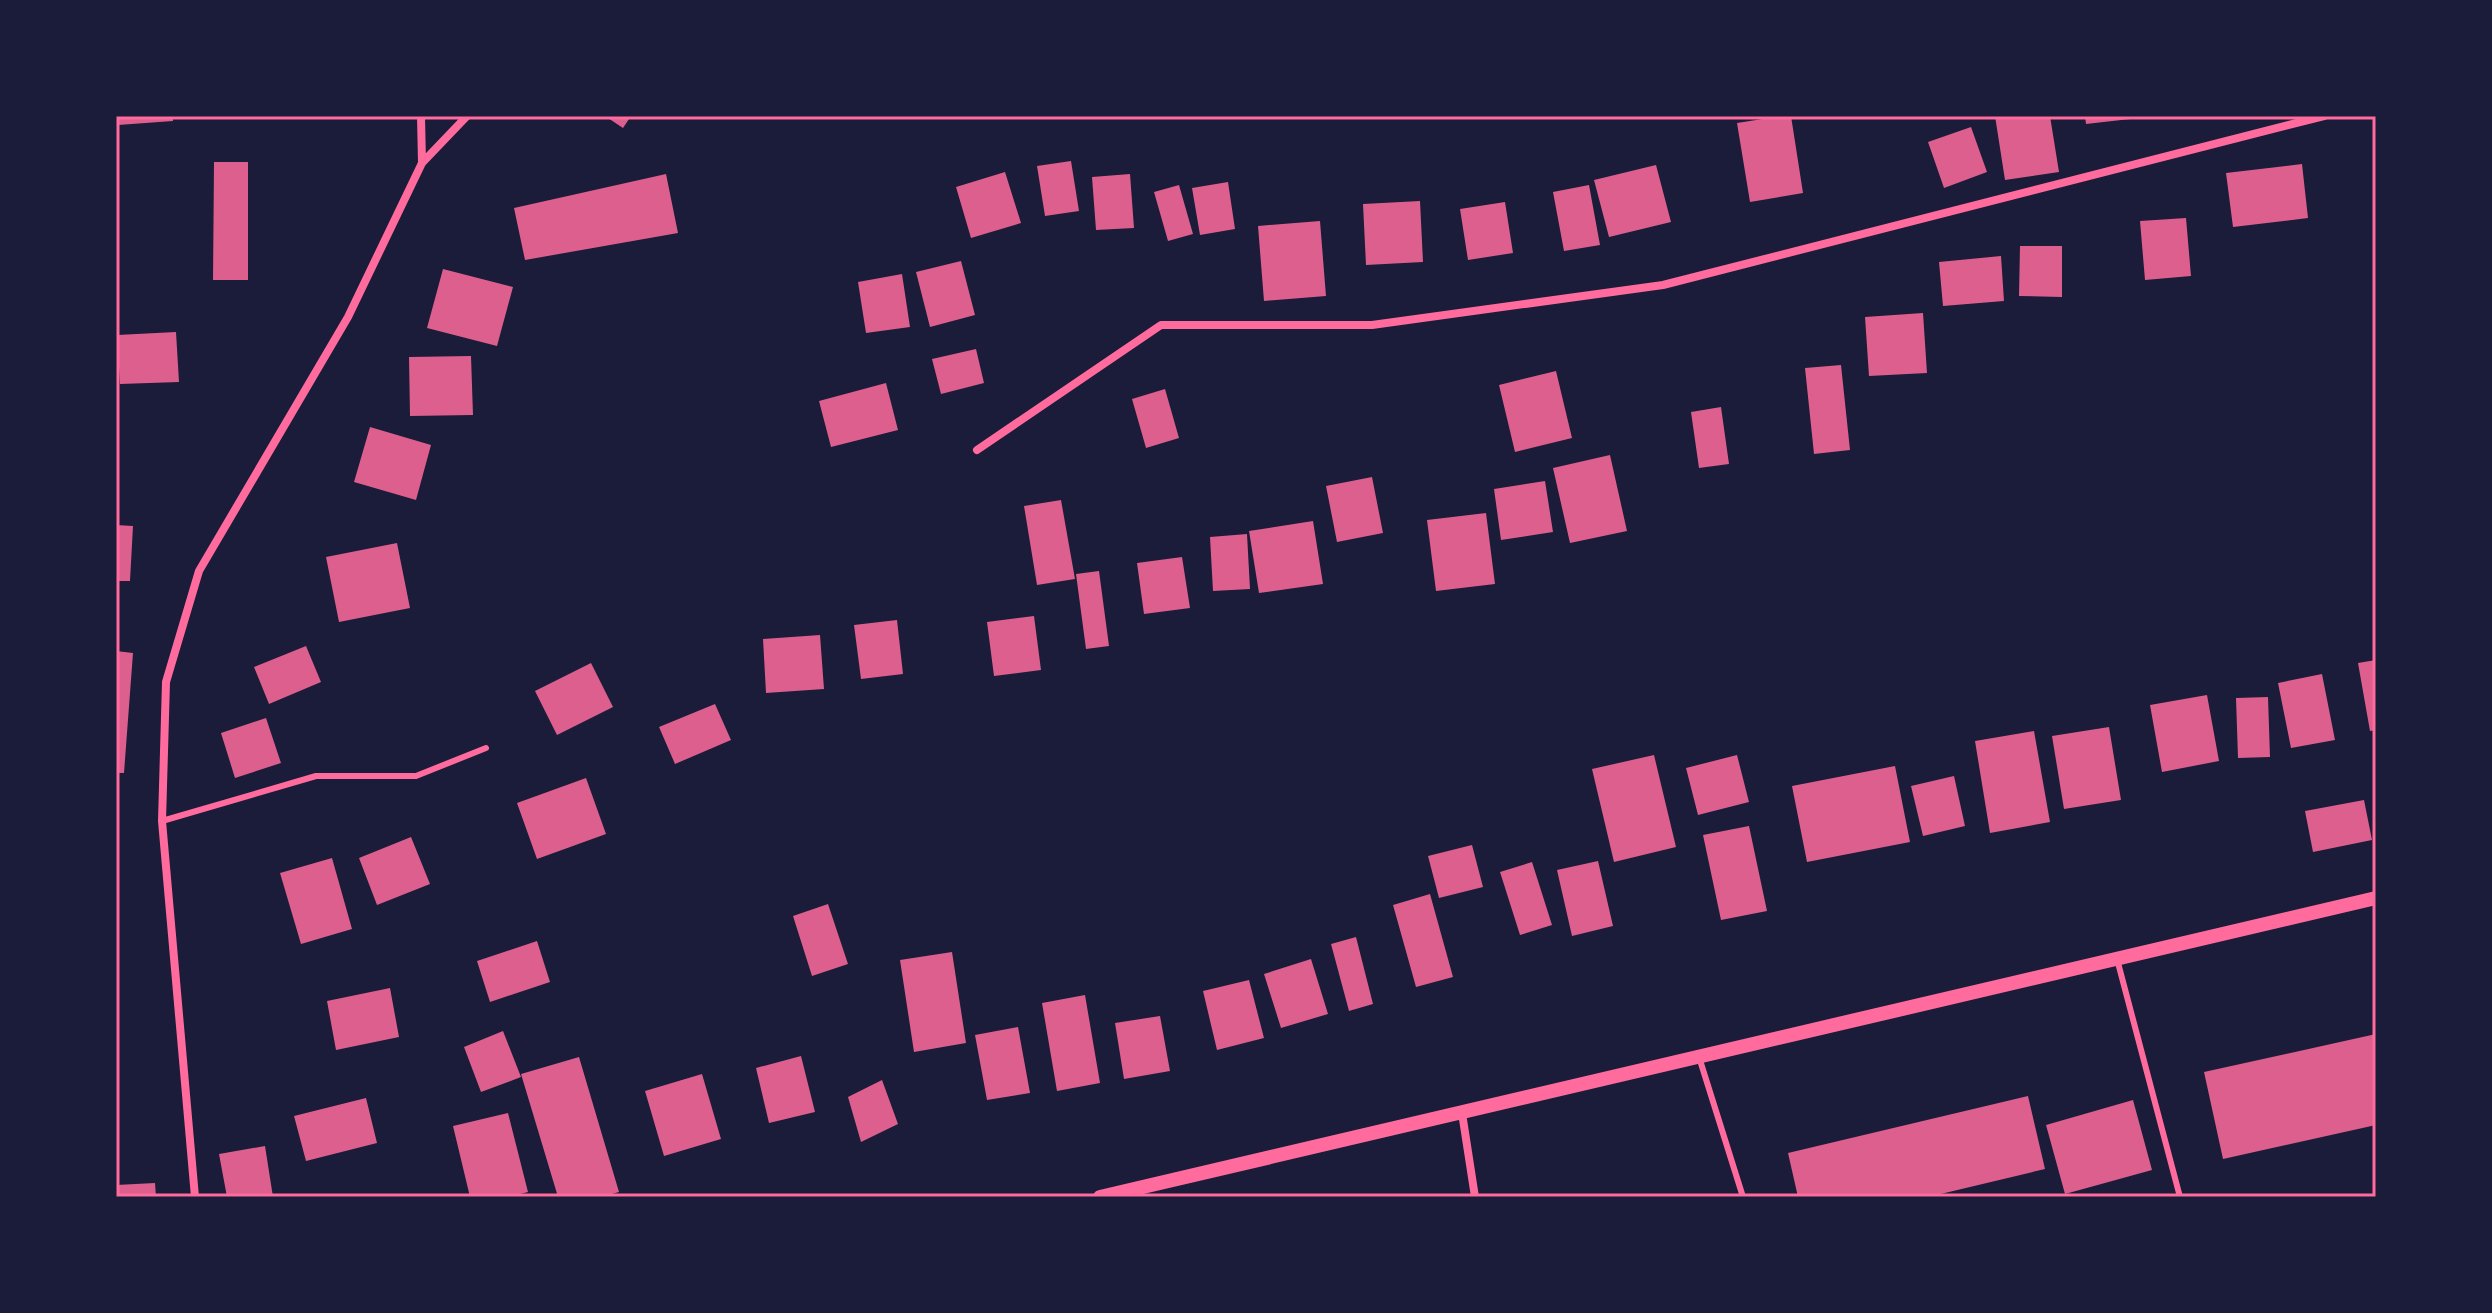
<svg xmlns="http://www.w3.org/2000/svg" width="2492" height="1313" font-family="Literata,serif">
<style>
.building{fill:#dd5f8e}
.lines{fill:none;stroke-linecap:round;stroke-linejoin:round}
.service{stroke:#ff6b9d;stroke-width:6}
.minor{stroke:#ff6b9d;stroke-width:8}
.tertiary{stroke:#ff6b9d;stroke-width:14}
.neatline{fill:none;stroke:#ff6b9d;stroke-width:3}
</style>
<rect width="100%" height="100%" fill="#1b1b3a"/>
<path class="building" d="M118 116H173V121L118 125Z
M605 116H631L623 128Z
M1782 116H1791L1803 193 1750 202 1737 123Z
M1995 116H2050L2059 172 2005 180Z
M2085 116H2139V118L2086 124Z
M1971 127 1987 172 1944 188 1928 142Z
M1071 161 1079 211 1045 216 1037 166Z
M214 162H248V280H213Z
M2302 164 2308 218 2233 227 2226 173Z
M1656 165 1671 222 1609 237 1594 180Z
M1005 172 1021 223 971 238 956 187Z
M666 174 678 233 525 260 514 208Z
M1130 174 1134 228 1096 230 1092 177Z
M1228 182 1235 229 1200 235 1192 188Z
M1179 185 1193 234 1168 241 1154 192Z
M1589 185 1600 245 1564 251 1553 192Z
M1420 201 1423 262 1366 265 1363 204Z
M1505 202 1513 253 1468 260 1460 209Z
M2186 218 2191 276 2145 280 2140 221Z
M1320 221 1326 296 1264 301 1258 226Z
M2020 246H2062V297L2019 296Z
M2001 256 2004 301 1943 306 1939 262Z
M961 261 975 315 930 327 916 272Z
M443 269 513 287 497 346 427 328Z
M902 274 910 327 866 333 858 282Z
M1923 313 1927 373 1869 376 1865 317Z
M176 332 179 382 120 384 117 335Z
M976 349 984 383 941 394 932 359Z
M471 356 473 415 410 416 409 357Z
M1841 365 1850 450 1814 454 1805 368Z
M1556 371 1572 438 1515 452 1499 385Z
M886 383 898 430 831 447 819 401Z
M1165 389 1179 438 1146 448 1132 399Z
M1721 407 1729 464 1699 468 1691 412Z
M370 427 431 445 416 500 354 482Z
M1610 455 1627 531 1570 543 1553 468Z
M1372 477 1383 533 1337 542 1326 486Z
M1545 481 1553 532 1501 540 1494 489Z
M1061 500 1075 579 1037 585 1024 506Z
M1486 513 1495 584 1436 591 1427 520Z
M1313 521 1323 584 1259 593 1249 531Z
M116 525 133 526 130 581H116Z
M1247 534 1250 589 1213 591 1210 537Z
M397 543 410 608 339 622 326 557Z
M1182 557 1190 608 1144 614 1137 563Z
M1099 571 1109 646 1086 649 1076 574Z
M1034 616 1041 670 994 676 987 622Z
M897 620 903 674 861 679 854 625Z
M820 635 824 689 766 693 763 639Z
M306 646 321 682 269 704 254 667Z
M116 651 133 653 124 773H116Z
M2376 660V730L2370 731 2358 663Z
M591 663 613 707 557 735 535 691Z
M2322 674 2335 740 2291 748 2278 683Z
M2207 695 2219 761 2162 772 2150 705Z
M2268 697 2270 757 2238 758 2236 698Z
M715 704 731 740 675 764 659 727Z
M266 718 281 763 235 778 221 733Z
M2109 727 2121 800 2064 809 2052 736Z
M2034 731 2050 822 1990 833 1975 741Z
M1654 755 1676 847 1614 862 1592 769Z
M1737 755 1749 802 1698 815 1686 768Z
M1895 766 1910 842 1807 862 1792 786Z
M1954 776 1965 826 1923 836 1911 786Z
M586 778 606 834 537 859 517 803Z
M2364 800 2372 840 2313 852 2305 811Z
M1749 826 1767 911 1721 920 1703 835Z
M411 837 430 884 377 905 359 858Z
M1472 845 1483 887 1439 898 1428 856Z
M332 858 352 929 301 944 280 873Z
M1598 861 1613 926 1572 936 1557 870Z
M1532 862 1552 925 1520 935 1500 872Z
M1430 894 1453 977 1416 987 1393 905Z
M828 904 848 964 812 976 793 916Z
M1356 937 1373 1004 1349 1011 1331 944Z
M537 941 550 982 490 1002 477 961Z
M952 952 966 1043 914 1052 900 960Z
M1311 959 1328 1014 1281 1028 1264 974Z
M1249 980 1264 1038 1217 1050 1203 991Z
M390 988 399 1037 336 1050 327 1001Z
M1085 995 1100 1083 1057 1091 1042 1003Z
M1160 1016 1170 1071 1124 1079 1115 1023Z
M1018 1027 1030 1093 987 1100 975 1035Z
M503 1031 521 1077 481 1092 464 1047Z
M2376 1034V1125L2223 1159 2204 1072Z
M801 1056 815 1112 769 1123 756 1068Z
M579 1057 619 1192 601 1197H558L521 1074Z
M702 1074 721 1139 664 1156 645 1091Z
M882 1080 898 1124 861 1142 848 1097Z
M2028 1096 2045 1169 1928 1197H1798L1788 1153Z
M366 1098 377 1143 306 1161 294 1116Z
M2133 1100 2152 1170 2065 1194 2046 1125Z
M508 1113 528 1192 508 1197H470L453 1126Z
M265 1146 273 1197H227L219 1154Z
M155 1183 156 1197H116V1185Z"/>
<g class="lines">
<path class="service" d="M162 821 316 776H416L486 748
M2117 959 2180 1197
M1699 1057 1743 1197"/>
<path class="minor" d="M421 116 422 163
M977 450 1161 325H1372L1663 285 2324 116
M1462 1113 1475 1197
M195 1197 162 821 166 682 199 571 348 317 422 163 467 116"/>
<path class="tertiary" d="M1100 1197 2376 898"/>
</g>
<rect width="2492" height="1313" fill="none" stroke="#1b1b3a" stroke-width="236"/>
<rect x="118" y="118" width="2256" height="1077" class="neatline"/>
</svg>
